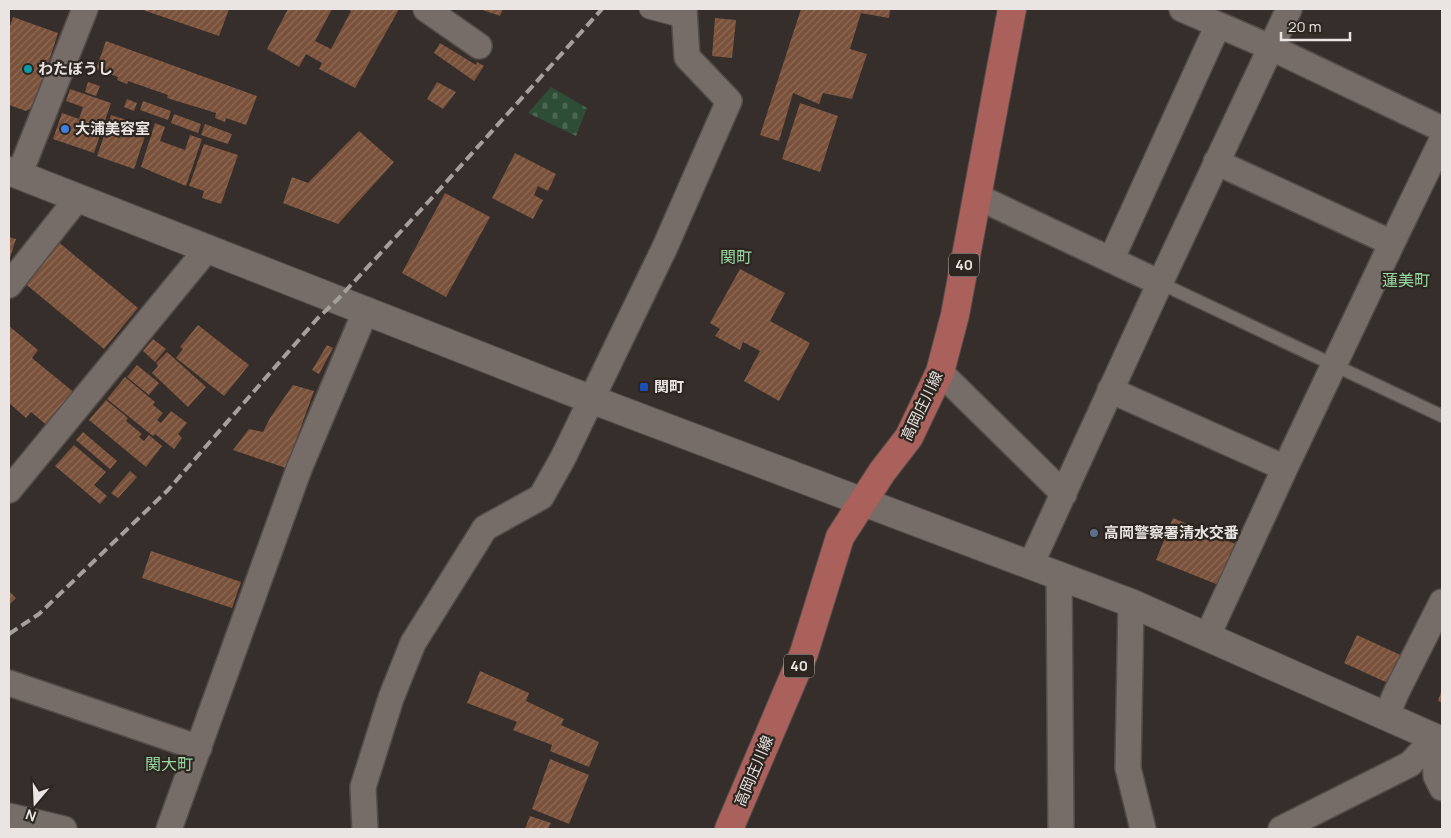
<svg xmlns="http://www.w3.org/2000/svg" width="1451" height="838" font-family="Manrope,'Noto Sans JP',sans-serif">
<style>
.cemetery{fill:url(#cemetery-stones)}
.building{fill:url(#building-hatch)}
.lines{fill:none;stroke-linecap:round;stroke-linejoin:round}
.service-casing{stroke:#534c49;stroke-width:15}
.pedestrian-casing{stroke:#534c49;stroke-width:21}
.minor-casing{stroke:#534c49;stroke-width:28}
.tertiary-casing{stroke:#534c49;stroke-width:30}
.primary-casing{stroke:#534c49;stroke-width:30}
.service{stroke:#766d68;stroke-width:12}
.pedestrian{stroke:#766d68;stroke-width:19}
.minor{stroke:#766d68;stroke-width:25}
.tertiary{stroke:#766d68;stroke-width:28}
.primary{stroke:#aa615b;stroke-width:28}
.rail{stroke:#a6a09d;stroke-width:4;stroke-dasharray:10 5;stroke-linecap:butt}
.culture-dot{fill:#0f9aa8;stroke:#2c2520;stroke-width:2}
.shop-dot{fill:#3f7fe0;stroke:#2c2520;stroke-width:2}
.transit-dot{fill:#1a4fb4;stroke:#2c2520;stroke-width:2}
.service-dot{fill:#5c6f8a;stroke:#2c2520;stroke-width:2}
.labels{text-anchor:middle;stroke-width:4.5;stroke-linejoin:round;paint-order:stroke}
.shield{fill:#2c2520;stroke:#b1aba8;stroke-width:1}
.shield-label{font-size:14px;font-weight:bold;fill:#eae5e2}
.poi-label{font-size:15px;font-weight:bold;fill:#eae5e2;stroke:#2c2520;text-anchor:start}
.street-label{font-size:15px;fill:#eae5e2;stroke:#2c2520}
.neighbourhood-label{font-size:16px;fill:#97d7a0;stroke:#2c2520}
</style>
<defs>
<pattern id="cemetery-stones" width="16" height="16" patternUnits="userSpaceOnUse" patternTransform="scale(1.25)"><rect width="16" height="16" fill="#2e4d37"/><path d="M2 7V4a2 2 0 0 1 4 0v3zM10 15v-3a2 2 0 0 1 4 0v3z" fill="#4c6654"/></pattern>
<pattern id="building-hatch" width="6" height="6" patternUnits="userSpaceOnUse" patternTransform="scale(1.25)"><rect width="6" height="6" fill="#7a523b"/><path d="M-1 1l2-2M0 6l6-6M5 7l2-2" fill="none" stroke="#8d6b57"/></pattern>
</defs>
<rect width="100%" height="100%" fill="#362e2a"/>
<path class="cemetery" d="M551 87 587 108 576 136 528 113Z"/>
<path class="building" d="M140 9H229L219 36Z
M288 9H332L315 41 331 49 351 11 347 9H399L355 88 319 69 322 63 306 54 299 67 267 49Z
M480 9H503L500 16Z
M801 9H890L889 18 861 13 850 49 867 54 852 99 823 93 819 104 793 93 779 141 760 135Z
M13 17 58 33 34 107 26 111 9 105V29Z
M715 18 736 20 732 58 712 56Z
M106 41 257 96 246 125 226 118 225 122 215 118 216 113 167 98 168 95 128 81 127 84 117 80 118 77 96 69Z
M440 43 476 65 477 62 484 66 474 81 434 53Z
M88 82 100 86 96 96 85 92Z
M437 82 456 92 443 109 427 99Z
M70 89 111 103 94 153 53 139 62 113 79 119 83 107 66 101Z
M127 99 137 103 134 111 124 107Z
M143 101 171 111 168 120 140 110Z
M800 103 838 116 820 172 782 159Z
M174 114 201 124 198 133 171 123Z
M111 115 148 127 134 169 97 156Z
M155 123 165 127 160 141 185 150 190 135 202 139 186 186 141 167Z
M205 124 232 134 228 144 201 135Z
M359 131 394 162 338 224 283 203 292 177 308 183Z
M204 144 238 155 221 204 202 198 204 191 189 186Z
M515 153 556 174 548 191 538 186 534 195 543 200 533 219 492 198Z
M445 193 490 217 446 297 402 273Z
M9 237 16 239 9 261Z
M56 240 138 308 104 349 22 281Z
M740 269 785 293 770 321 810 343 779 401 744 381 760 351 743 342 740 350 715 336 720 329 710 323Z
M198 325 249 365 224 396 176 358 183 349 180 347Z
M9 326 38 350 32 358 76 394 49 427 31 412 26 418 9 403Z
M153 339 166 349 155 362 143 351Z
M327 345 333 348 319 374 312 370Z
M167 352 206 387 188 407 152 373 158 366 156 363Z
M137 365 159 383 149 395 127 377Z
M125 377 155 402 153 405 163 413 157 420 161 423 171 411 187 423 178 434 182 438 174 449 155 434 153 436 107 399Z
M293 385 314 391 286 468 233 450 249 429 263 432 270 418Z
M106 400 128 418 126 421 142 434 139 437 144 441 149 435 162 446 146 467 89 420Z
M83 432 117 461 110 469 76 440Z
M74 445 106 472 94 485 107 496 100 504 55 466Z
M130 471 137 477 118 498 111 493Z
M1173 518 1238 545 1221 586 1156 560Z
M151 551 241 582 232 608 142 578Z
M9 591 16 598 9 605Z
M1357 635 1405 657 1392 685 1344 663Z
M480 671 529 693 526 701 564 719 561 725 599 742 589 767 550 751 552 745 513 730 517 722 467 703Z
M1442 689V703L1438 701Z
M550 759 589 775 569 824 532 809Z
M530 816 551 823 548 829H525Z"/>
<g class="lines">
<defs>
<path id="service" d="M1160 283 1442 416"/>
<path id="pedestrian" d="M649 9 683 18"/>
<path id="minor" d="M426 9 479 46
M1182 9 1272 48 1442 129
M1216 162 1392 243 1285 468
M19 175 85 9
M978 197 1160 283
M1392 243 1442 140
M1111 260 1218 25
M9 285 77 199
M940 372 1064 494
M1110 390 1285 468 1207 637
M9 490 208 248
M1031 564 1160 283 1289 9
M1059 575 1061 829
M1131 603 1128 768 1143 829
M9 683 199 748
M1386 717 1396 693 1442 602
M1435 738 1436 776 1442 788
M9 816 64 829
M169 829 299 469 366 310
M365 829 363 787 391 698 413 643 485 528 541 497 563 458 665 247 729 101 687 57 684 9
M1281 829 1410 764 1435 738"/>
<path id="tertiary" d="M9 171 572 392 1131 603 1442 741"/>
<path id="primary" d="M729 829 804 653 840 537 882 472 909 437 940 372 955 315 1012 9"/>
</defs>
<use href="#service" class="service-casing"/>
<use href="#pedestrian" class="pedestrian-casing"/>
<use href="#minor" class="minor-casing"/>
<use href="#tertiary" class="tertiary-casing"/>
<use href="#primary" class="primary-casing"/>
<use href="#service" class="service"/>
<use href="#pedestrian" class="pedestrian"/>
<use href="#minor" class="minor"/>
<use href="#tertiary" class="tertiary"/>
<use href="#primary" class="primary"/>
<path class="rail" d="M9 634 39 614 168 490 317 319 338 299 430 200 602 9"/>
</g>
<circle class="culture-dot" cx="28" cy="69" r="5"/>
<circle class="shop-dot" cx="65" cy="129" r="5"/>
<rect class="transit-dot" x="639" y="382" width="10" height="10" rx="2.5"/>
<circle class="service-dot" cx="1094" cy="533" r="5"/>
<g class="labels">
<g class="shield">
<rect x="949" y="253.5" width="30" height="23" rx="4"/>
<rect x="784" y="654.5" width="30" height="23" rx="4"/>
</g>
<g class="shield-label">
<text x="964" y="270">40</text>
<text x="799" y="671">40</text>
</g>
<g class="poi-label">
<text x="38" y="74">わたぼうし</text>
<text x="75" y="134">大浦美容室</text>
<text x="654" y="392">関町</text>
<text x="1104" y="538">高岡警察署清水交番</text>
</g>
<g class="street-label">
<text transform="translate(922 406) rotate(-64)" y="5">高岡庄川線</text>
<text transform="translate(754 771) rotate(-67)" y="5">高岡庄川線</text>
</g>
<g class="neighbourhood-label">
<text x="736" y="263">関町</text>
<text x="1406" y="286">蓮美町</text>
<text x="169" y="770">関大町</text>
</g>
</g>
<rect width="1451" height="838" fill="none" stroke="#eae5e2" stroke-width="20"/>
<g transform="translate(35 803) rotate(199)" stroke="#2c2520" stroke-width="4" paint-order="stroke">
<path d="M0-4L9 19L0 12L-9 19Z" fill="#eae5e2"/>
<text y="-8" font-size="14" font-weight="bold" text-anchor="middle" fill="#eae5e2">N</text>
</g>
<path d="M1281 32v8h69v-8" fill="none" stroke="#eae5e2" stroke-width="2.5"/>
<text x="1288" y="32" font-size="15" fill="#eae5e2" stroke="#2c2520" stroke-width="4" paint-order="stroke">20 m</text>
</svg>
